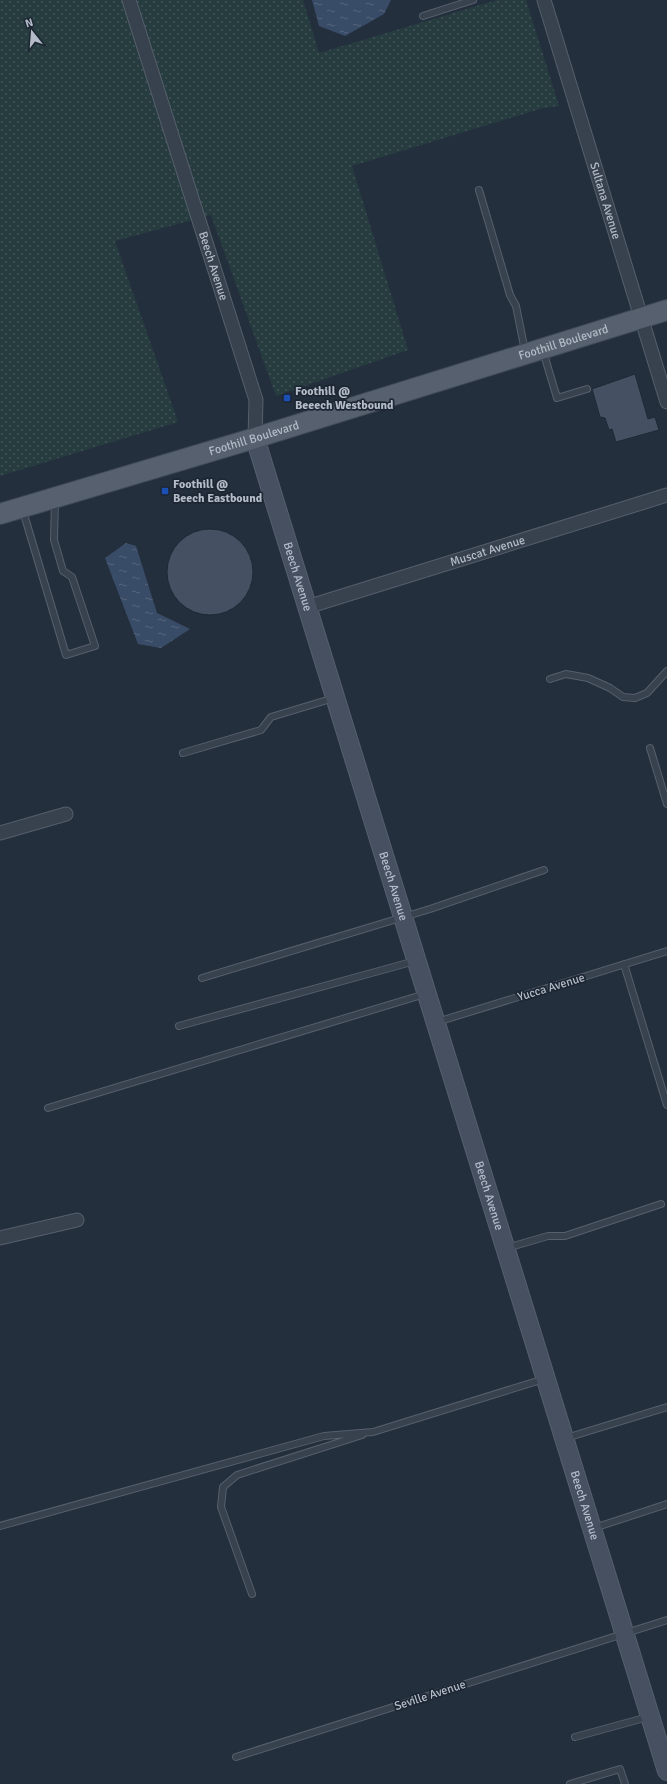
<svg xmlns="http://www.w3.org/2000/svg" width="667" height="1784" font-family="Signika,sans-serif">
<style>
.grass{fill:url(#grass-dots)}
.water{fill:url(#water-ripples)}
.building{fill:#455162;stroke:#1f2835}
.lines{fill:none;stroke-linecap:round;stroke-linejoin:round}
.service-casing{stroke:#565f6c;stroke-width:8}
.minor-casing{stroke:#565f6c;stroke-width:15}
.secondary-casing{stroke:#565f6c;stroke-width:20}
.primary-casing{stroke:#414a57;stroke-width:22}
.service{stroke:#38414e;stroke-width:6}
.minor{stroke:#38414e;stroke-width:13}
.secondary{stroke:#465061;stroke-width:18}
.primary{stroke:#56606e;stroke-width:20}
.transit-dot{fill:#1a4fb4;stroke:#1d2633;stroke-width:1.5}
.labels{text-anchor:middle;stroke-width:3.5;stroke-linejoin:round;paint-order:stroke}
.street-label{font-size:12px;fill:#b4bcc9;stroke:#1d2633}
.poi-label{font-size:12px;font-weight:bold;fill:#b4bcc9;stroke:#1d2633;text-anchor:start}
</style>
<defs>
<pattern id="grass-dots" width="8" height="8" patternUnits="userSpaceOnUse"><rect width="8" height="8" fill="#263c3f"/><path d="M2 2h.1M6 6h.1" fill="none" stroke="#435659" stroke-width="1.8" stroke-linecap="round"/></pattern>
<pattern id="water-ripples" width="26" height="14" patternUnits="userSpaceOnUse"><rect width="26" height="14" fill="#394c67"/><path d="M2 4q2-2 4 0t4 0M15 11q2-2 4 0t4 0" fill="none" stroke="#53647b"/></pattern>
</defs>
<rect width="100%" height="100%" fill="#242f3e"/>
<path class="grass" d="M0 0H303L319 53 497 0H526L559 106 543 108 352 166 408 350 276 396 211 215 115 241 178 422 0 476Z"/>
<path class="water" d="M312 0H391L384 14 345 36 319 26Z
M126 543 136 546 157 613 190 629 161 648 138 644 105 558Z"/>
<path class="building" d="M635 374 648 419 655 417 659 430 616 442 612 429 609 430 605 418 600 417 592 389Z
M167 572a43 43 0 1 1 86 0a43 43 0 1 1-86 0Z"/>
<g class="lines">
<defs>
<path id="service" d="M423 16 473 0
M479 190 510 295 516 306 525 351
M543 351 557 398 587 389
M23 511 66 655 95 646 72 577 63 571 54 540 55 500
M550 679 566 674 588 678 610 688 623 697 635 698 647 693 667 671
M650 748 667 804
M183 753 261 730 271 717 334 698
M624 964 667 1105
M202 978 430 909 544 870
M437 1022 667 951
M179 1026 415 961
M48 1108 425 994
M507 1248 548 1236H565L661 1204
M566 1438 667 1407
M0 1526 324 1436 373 1432 544 1379
M594 1528 667 1504
M252 1594 221 1507 223 1487 237 1475 362 1435
M575 1737 648 1717
M236 1757 667 1620
M570 1784 620 1769 625 1784"/>
<g id="minor">
<path id="s1" d="M129 0 256 400 255 438"/>
<path id="s2" d="M544 0 667 402"/>
<path id="s3" d="M307 607 667 495"/>
<path d="M0 833 66 814"/>
<path d="M0 1238 77 1220"/>
</g>
<g id="secondary">
<path id="s4" d="M255 438 667 1771"/>
</g>
<g id="primary">
<path id="s5" d="M0 514 255 438 667 310"/>
</g>
</defs>
<use href="#service" class="service-casing"/>
<use href="#minor" class="minor-casing"/>
<use href="#secondary" class="secondary-casing"/>
<use href="#primary" class="primary-casing"/>
<use href="#service" class="service"/>
<use href="#minor" class="minor"/>
<use href="#secondary" class="secondary"/>
<use href="#primary" class="primary"/>
</g>
<g class="transit-dot">
<rect x="283" y="394" width="8" height="8" rx="2"/>
<rect x="161" y="487" width="8" height="8" rx="2"/>
</g>
<g class="labels">
<g class="street-label">
<text dy="4" stroke="none"><textPath href="#s2" startOffset="210">Sultana Avenue</textPath></text>
<text dy="4" stroke="none"><textPath href="#s1" startOffset="279">Beech Avenue</textPath></text>
<text dy="4" stroke="none"><textPath href="#s5" startOffset="589">Foothill Boulevard</textPath></text>
<text dy="4" stroke="none"><textPath href="#s5" startOffset="265">Foothill Boulevard</textPath></text>
<text dy="4" stroke="none"><textPath href="#s3" startOffset="189">Muscat Avenue</textPath></text>
<text dy="4" stroke="none"><textPath href="#s4" startOffset="145">Beech Avenue</textPath></text>
<text dy="4" stroke="none"><textPath href="#s4" startOffset="469">Beech Avenue</textPath></text>
<text transform="translate(551 987) rotate(-17)" y="4">Yucca Avenue</text>
<text dy="4" stroke="none"><textPath href="#s4" startOffset="793">Beech Avenue</textPath></text>
<text dy="4" stroke="none"><textPath href="#s4" startOffset="1117">Beech Avenue</textPath></text>
<text transform="translate(430 1695) rotate(-18)" y="4">Seville Avenue</text>
</g>
<g class="poi-label">
<text x="295" y="395">Foothill @<tspan x="295" dy="14">Beeech Westbound</tspan></text>
<text x="173" y="488">Foothill @<tspan x="173" dy="14">Beech Eastbound</tspan></text>
</g>
</g>
<g transform="translate(32 32) rotate(343)" stroke="#1d2633" stroke-width="3" paint-order="stroke">
<path d="M0-3L7 15L0 10L-7 15Z" fill="#b4bcc9"/>
<text y="-6" font-size="11" font-weight="bold" text-anchor="middle" fill="#b4bcc9">N</text>
</g>
</svg>
